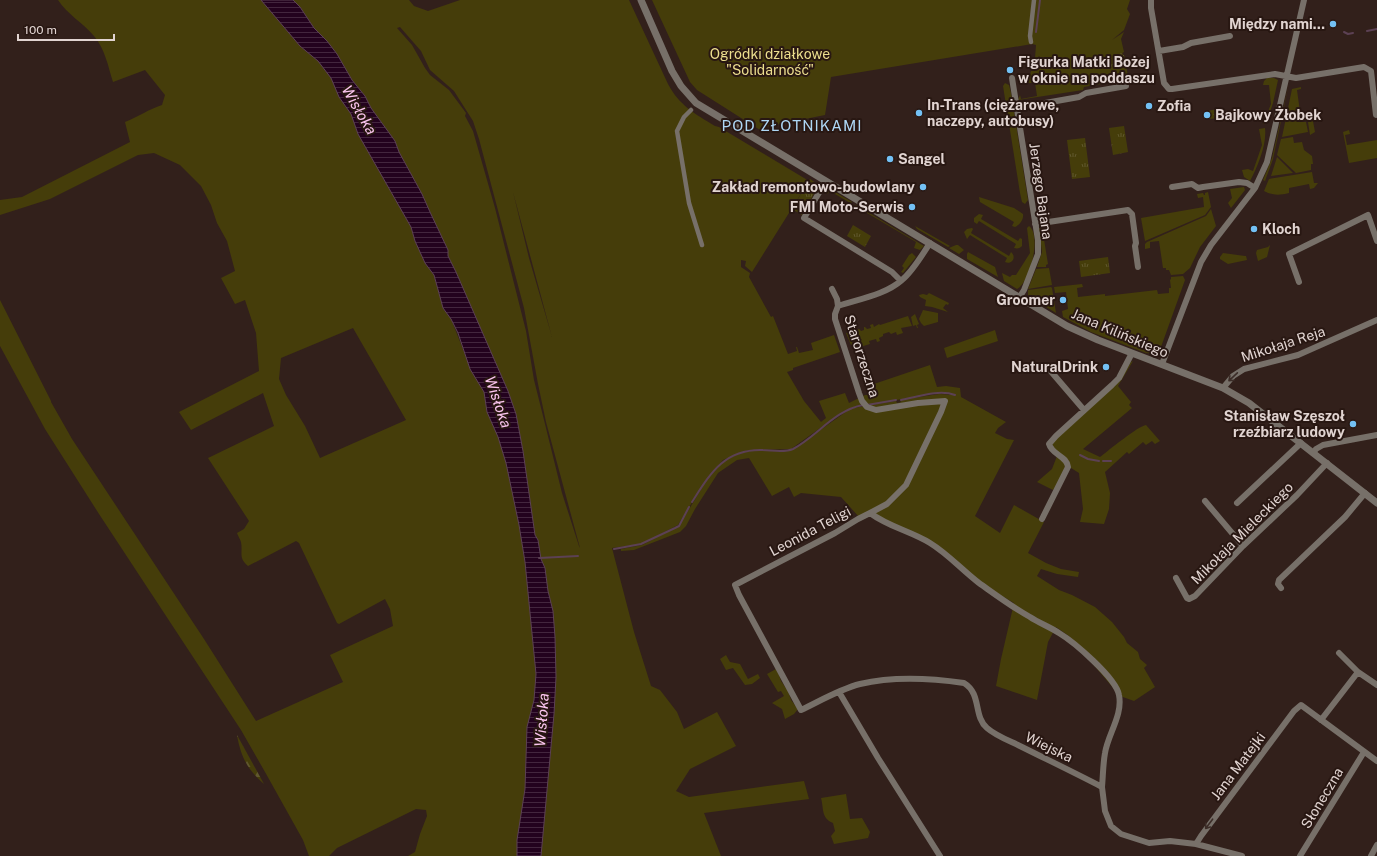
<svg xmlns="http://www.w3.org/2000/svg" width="1377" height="856" font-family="'Public Sans',sans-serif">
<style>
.green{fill:#453d0a;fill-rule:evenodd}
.forest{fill:url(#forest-firs)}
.park{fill:url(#park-tufts)}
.water{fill:url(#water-rules);stroke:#5c4154}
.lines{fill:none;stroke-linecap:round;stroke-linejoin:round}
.stream{stroke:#5c4154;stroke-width:2}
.pedestrian{stroke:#777069;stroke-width:4.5}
.minor{stroke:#777069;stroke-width:6}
.tertiary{stroke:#777069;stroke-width:7}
.oneway{stroke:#3c2d28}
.poi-dot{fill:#73c1f5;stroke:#281712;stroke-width:1.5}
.labels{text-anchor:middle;stroke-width:4;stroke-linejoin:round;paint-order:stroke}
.poi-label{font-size:14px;font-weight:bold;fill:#e1d4d1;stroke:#281712;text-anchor:end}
.park-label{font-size:14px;fill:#ecde8e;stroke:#281712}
.street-label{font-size:14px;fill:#e1d4d1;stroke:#281712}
.water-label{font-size:15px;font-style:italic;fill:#fcc6f0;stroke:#281712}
.neighbourhood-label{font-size:15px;letter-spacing:1px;fill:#aed7f5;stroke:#281712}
</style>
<defs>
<pattern id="forest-firs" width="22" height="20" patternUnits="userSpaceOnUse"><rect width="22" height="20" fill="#453d0a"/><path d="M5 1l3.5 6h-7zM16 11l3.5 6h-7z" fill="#60582d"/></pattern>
<pattern id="park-tufts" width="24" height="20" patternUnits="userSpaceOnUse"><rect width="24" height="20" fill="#453d0a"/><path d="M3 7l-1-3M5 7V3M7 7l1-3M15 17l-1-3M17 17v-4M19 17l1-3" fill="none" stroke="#60582d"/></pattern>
<pattern id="water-rules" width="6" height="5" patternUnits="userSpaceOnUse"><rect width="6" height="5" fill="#23021e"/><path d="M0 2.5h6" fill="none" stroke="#43263e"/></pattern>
</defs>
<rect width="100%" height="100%" fill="#32201b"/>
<path class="green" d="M58 0H261L300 46 318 61 331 78 339 97 351 114 358 134 411 227 415 241 425 263 434 275 443 308 451 319 472 372 484 392 487 412 498 437 506 463 519 525 525 562 536 674 534 700 527 727 525 789 517 840V856H408L415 852 420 834 427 816 426 810 416 809 337 848 329 856H309L303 840 265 772 241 730 99 514 45 429 32 405 0 346V300L51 401V402L72 439 204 639 256 721 343 682 330 655 393 626 390 609 385 599 339 624 337 623 299 543 296 541 248 566C238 558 243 553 241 542 240 539 238 536 237 533L244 529 249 521 208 458 274 426 263 393 191 430 179 412 259 371 256 333 245 300 235 304 221 278 235 271 227 241 217 223 211 205 201 186 180 165 154 153 138 155 50 199 0 215V200L22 197 130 142 125 122C138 117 149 109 162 105L165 95 145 70 113 82C108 66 105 49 94 36 83 23 67 14 58 0ZM353 328 406 420 320 458 305 426 286 395 279 379 281 358Z
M293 0H409L414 6 428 11 460 0H629L668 84C679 105 695 114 715 126L719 127 809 181 752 272 745 266 746 261 741 260V267L750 273 749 277 771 317 773 316 788 354 797 351 796 347H797L799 353 813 350 811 343 834 335 840 352 793 368V370L787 372 804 401 821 422 826 418 819 401 845 393 849 403 865 395H874L871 385 930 365 937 387 946 386 960 388 961 397 1006 422 998 428 995 433 1007 439 1014 440 975 516 1000 533 1014 505 1044 522 1028 553 1046 563 1061 569 1079 572 1078 577 1057 574 1041 569 1037 576 1059 590 1072 595 1095 607 1112 622 1124 637 1127 643 1138 652 1140 659 1147 665 1144 668 1155 687 1134 701 1120 696 1069 636 1056 627 1048 642 1037 700 996 686 1001 659 1014 603 984 585 943 550 868 515 859 517 841 497 801 493 794 497 789 487 772 496 749 458 737 460 718 473 695 509 686 526 680 532 634 550 621 551V549L642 545 679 526 706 481 720 465 727 459 739 454 750 451 792 450 850 409 859 407 896 401 897 403 901 402 900 400 939 394 955 395 946 393H939L854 407 844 411 791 449 749 450 739 453 723 460 706 480 678 525 641 544 612 548 634 632 651 686 660 690 677 712 684 729 717 712 736 746 690 769 676 791 689 797 804 781 809 799 704 813 721 856H541L554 714 556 677 555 636 553 611 548 591 545 568 541 559 538 540 535 535 523 451 516 414 508 391 456 272 448 256V250L430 212 422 194 399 152 395 141 371 108 365 96 352 80 337 54 327 41 314 28 300 7ZM400 27 421 51 430 70 454 91 473 121 479 139 524 308 538 384 546 422 580 548 579 546 562 493 546 428 534 380 526 331 495 208 473 131 465 116 466 113 449 90 430 75 425 68 412 45 397 28ZM513 192 552 337 529 258Z
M652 0H1130L1127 9 1130 14 1124 30 1112 40 1124 32 1121 39 1124 52 1122 53 1123 55H1124L1128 76 1126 77V80L1110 82 1109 76 1100 77 1101 84 1084 87 1083 90 1018 100 1020 95 1021 99 1037 96 1035 83H1027L1031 71H1034L1036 45 1032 44 831 77 825 115 765 127 760 130 697 90 690 82Z
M1267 78H1274L1278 80 1273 103 1268 118H1266L1265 124H1263L1271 104 1269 85H1263L1264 81Z
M1005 83 1009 85 1011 93 1028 200 1025 204 1022 202 1020 193 1003 86Z
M1289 83 1273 159 1265 181 1263 180 1272 158Z
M1301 87V89L1297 90 1300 112H1304L1305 114 1312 112 1313 117 1310 118V119L1305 120 1304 114 1297 115V122H1306L1308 132 1282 137 1292 89Z
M1313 121 1315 132 1310 135 1308 122Z
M1265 128C1267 144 1258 166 1250 181L1244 177 1242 170 1248 169 1253 171 1262 145 1259 129Z
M1349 130 1350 134 1345 135 1347 145 1377 140V158L1349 163 1343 132Z
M1293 137 1294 143 1302 142 1304 150 1312 156 1313 164H1311V170L1296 173 1277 155 1281 139Z
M1277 157 1293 173 1271 176Z
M1312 172 1314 183H1318L1314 188 1310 189 1309 184 1289 188V193C1280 195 1273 196 1264 191L1269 179Z
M1244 187 1245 190 1231 208 1228 203 1232 198 1230 189Z
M828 188 852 202 851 204 855 206 856 205 924 246 920 250 914 248 916 242 830 191 827 194H825L824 191Z
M1208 192 1211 207 1205 215 1145 241 1141 218 1204 207 1203 197 1198 198 1197 194 1203 193 1204 195H1205V193Z
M979 197 1014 208 1023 214C1024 219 1020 225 1015 227L1012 226 1014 222 980 202Z
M1211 209 1216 226 1200 247 1190 268 1183 274 1171 275 1169 270H1166V268H1163L1159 241 1150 242V248L1145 249V244L1147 242 1206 216Z
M979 214 983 215 981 219 1018 241 1020 238 1022 239V246C1020 248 1018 249 1014 248L1016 244 979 221 977 224 974 222V218Z
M915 226 950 246 948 247 917 229Z
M1029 226C1042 235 1030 283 1017 289L1004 281 1002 273 1010 277 1012 275H1016L1030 253 1027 228Z
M1041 227H1042L1048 264 1046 265V267H1037L1042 252 1039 229Z
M972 228 973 229 971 233 1009 256 1011 252C1017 257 1012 265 1005 262L1007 258 970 235 967 239 964 232 967 229Z
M956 245H958L964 250 959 254 949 248Z
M1270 245 1267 257 1258 261 1256 253 1257 250 1268 247Z
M968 252 995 267 998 277 967 259V254Z
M912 253 916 257 903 273 901 272 904 268 902 266 909 255Z
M1223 253 1245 256H1246L1247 260 1228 264 1220 259V257Z
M1049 268 1052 285 1028 289 1036 269Z
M1183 276 1185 280 1161 347 1158 352 1155 354 1146 353 1091 332 1063 317 1062 311 1068 309 1066 292 1055 293 1054 287 1082 284 1083 287 1077 288 1078 297 1105 294V296L1157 290 1158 294 1169 293V288H1171L1170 280 1171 279V277Z
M1051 287 1052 288 1056 313 1028 296V290Z
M929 293 949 303 948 305 946 304 943 308 948 312 932 307 925 306 926 300 920 297 919 295 923 294 927 295Z
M923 310 938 313V322L924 326 921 323 919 319Z
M915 314 919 324 917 325 918 328H917L916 325 913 326 911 317Z
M908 316 912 326 901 328 903 333 897 335 896 332 891 334 889 332 883 334V336L879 338 880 341 877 342 876 339 869 341 870 344 857 348 854 345H851L846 333 851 332 852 335 857 333 856 330 859 329 861 331 864 330V327H865L867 329 871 328 870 325 873 324 874 327 879 324 880 325Z
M995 330 998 341 947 358 944 348Z
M1133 361 1118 386 1131 402 1129 405 1132 408 1083 449 1100 457C1108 451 1138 426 1146 425L1160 441 1155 444 1152 441 1146 445 1143 442 1129 454 1127 452 1105 472 1110 493 1109 509 1104 524 1080 522 1083 509 1079 473 1071 468 1068 460 1056 451 1052 444 1054 440 1121 378 1131 362Z
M1057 456 1065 464C1065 474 1059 483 1053 490L1037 482 1052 469Z
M726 655 730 662 740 664 748 679 758 674 760 678 752 684 745 685 733 668 726 670 720 659Z
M776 669 779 675 781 681 788 691 791 700 798 709 794 714 785 719 782 709 772 703 784 696 781 691 778 692 767 674Z
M846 794 850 819 862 818 870 832 868 838 834 844 831 836 835 831 833 823C821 818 824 809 821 798Z"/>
<path class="forest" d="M237 735 264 784C247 769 241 757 237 735Z"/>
<path class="park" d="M1124 51 1122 53 1123 55H1124L1127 74 1124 78 1119 79 1107 74 1104 55Z
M1217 109 1219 118 1209 119 1208 111Z
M1124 126 1128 152 1113 155 1109 128Z
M1085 138 1090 177 1072 179 1067 140Z
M810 179 819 185 802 215 792 209Z
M853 225 871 236 865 247 847 236Z
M1108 257 1110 273 1081 277 1079 261Z"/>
<path class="water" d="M261 0H293L300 7 314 28 327 41 337 54 352 80 365 96 371 108 395 141 399 152 422 194 430 212 448 250V256L456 272 508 391 516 414 523 451 535 535 538 540 541 559 545 568 548 591 553 611 555 637 556 677 554 714 541 856H517V840L525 789 527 727 534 700 536 674 525 562 519 525 506 463 498 437 487 412 484 392 470 369 458 333 451 319 443 308 434 275 425 263 415 241 411 227 358 134 351 114 339 97 331 78 318 61 300 46Z"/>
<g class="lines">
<path class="stream" d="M1367 31 1377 29
M1036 32 1040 0
M1344 32 1348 34 1353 33
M901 400C917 397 939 389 955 395
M867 405 896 400
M1080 455 1088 459 1099 461
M1103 461H1111
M692 502C710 474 724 449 762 450 771 450 784 453 793 449 817 436 835 410 863 405
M614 549 641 544 675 528 679 526 689 507
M539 558 578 556"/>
<path class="pedestrian" d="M1031 42 1030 36 1034 0
M691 110 684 117 677 131 689 203 702 245"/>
<path class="minor" d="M1151 0V8L1164 83 1169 89H1172L1275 74 1296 78 1364 67 1371 71 1376 115
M1159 51 1183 47 1191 43 1230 36
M1012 78 1038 240V254L1024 290 1019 298
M1017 108 1079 97 1086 93 1126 86
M826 181 804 218 892 272 901 281
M1172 187 1192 184 1198 188 1203 187 1239 182 1247 183 1255 188
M1035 224 1128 210 1132 214 1136 243 1135 246 1138 267
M1299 282 1289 254 1368 215 1377 241
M832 289 837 299 838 306
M1162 364 1201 262 1211 245 1255 188 1267 162 1304 0
M1048 368 1084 410
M1223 388 1233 376 1244 369 1298 355 1377 320
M1313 453 1316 449 1323 445 1377 435
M1205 501 1243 546
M1237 503 1301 443
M870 513 887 504 906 485 941 412 945 401 918 403 876 410 867 407 862 401 859 393 835 319V314L838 306C859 299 885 295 902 280 913 271 922 255 930 243
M1042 519 1068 467C1067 456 1052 455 1049 444L1056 436 1112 385 1119 378 1132 353
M1176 578 1187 598 1189 599 1195 596 1243 546 1297 495 1327 463
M1281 588 1278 584 1279 580 1345 517 1365 493
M1339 653 1358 672 1377 685
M839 692 878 758 940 856
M1321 720 1358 672
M1102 787C1103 776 1103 764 1105 753 1108 734 1123 715 1119 695 1116 678 1074 642 1059 633 1050 627 1039 623 1030 617 1012 607 996 595 979 583 962 570 948 554 930 543 910 531 889 527 870 513L858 519 835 533 735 585 739 595 801 710C820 701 840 689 860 684 894 676 929 678 964 683 982 694 973 716 987 728 996 736 1010 741 1022 747 1048 760 1075 773 1102 787L1105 811 1111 826 1121 834 1149 843 1170 841 1196 844 1242 856
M1196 844 1201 836 1294 711 1301 705 1377 761
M1300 856 1364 752
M1371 856 1377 845"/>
<path class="tertiary" d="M641 0 672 71 681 86 696 103 1067 326 1098 340 1223 388 1249 403 1377 503"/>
</g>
<defs><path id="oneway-shaft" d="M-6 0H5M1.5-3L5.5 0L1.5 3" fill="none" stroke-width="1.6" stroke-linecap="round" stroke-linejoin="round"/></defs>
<g class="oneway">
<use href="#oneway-shaft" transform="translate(1233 377) rotate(137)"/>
<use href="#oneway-shaft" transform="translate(1209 824) rotate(127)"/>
</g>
<g class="poi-dot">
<circle cx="1333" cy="24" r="4"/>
<circle cx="1010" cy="70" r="4"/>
<circle cx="1149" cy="106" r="4"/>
<circle cx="919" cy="113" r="4"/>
<circle cx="1207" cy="115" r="4"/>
<circle cx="890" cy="159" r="4"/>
<circle cx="923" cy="187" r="4"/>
<circle cx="912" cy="207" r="4"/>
<circle cx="1254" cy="229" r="4"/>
<circle cx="1063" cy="300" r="4"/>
<circle cx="1106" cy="367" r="4"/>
<circle cx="1353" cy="424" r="4"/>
</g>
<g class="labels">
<g class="poi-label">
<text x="1325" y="29">Między nami...</text>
<text x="1018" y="67" text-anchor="start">Figurka Matki Bożej<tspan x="1018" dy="16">w oknie na poddaszu</tspan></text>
<text x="927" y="110" text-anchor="start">In-Trans (ciężarowe,<tspan x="927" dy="16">naczepy, autobusy)</tspan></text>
<text x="1157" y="111" text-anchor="start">Zofia</text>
<text x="1215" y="120" text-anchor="start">Bajkowy Żłobek</text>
<text x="898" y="164" text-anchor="start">Sangel</text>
<text x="915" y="192">Zakład remontowo-budowlany</text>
<text x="904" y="212">FMI Moto-Serwis</text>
<text x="1262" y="234" text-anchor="start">Kloch</text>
<text x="1055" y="305">Groomer</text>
<text x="1098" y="372">NaturalDrink</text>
<text x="1345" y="421">Stanisław Szęszoł<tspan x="1345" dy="16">rzeźbiarz ludowy</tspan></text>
</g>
<g class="park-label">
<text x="770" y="59">Ogródki działkowe<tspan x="770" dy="16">"Solidarność"</tspan></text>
</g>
<g class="street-label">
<text transform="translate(1041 191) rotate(82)" y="5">Jerzego Bajana</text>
<text transform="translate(1120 333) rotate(23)" y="5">Jana Kilińskiego</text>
<text transform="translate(1283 344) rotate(-18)" y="5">Mikołaja Reja</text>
<text transform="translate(862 356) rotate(72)" y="5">Starorzeczna</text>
<text transform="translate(810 531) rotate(-28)" y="5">Leonida Teligi</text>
<text transform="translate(1242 533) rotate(-45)" y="5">Mikołaja Mieleckiego</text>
<text transform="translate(1049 747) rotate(26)" y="5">Wiejska</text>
<text transform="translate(1238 766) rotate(-53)" y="5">Jana Matejki</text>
<text transform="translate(1322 798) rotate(-59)" y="5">Słoneczna</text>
</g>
<g class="water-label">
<text transform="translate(359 110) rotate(60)" y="5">Wisłoka</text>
<text transform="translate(498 402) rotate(71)" y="5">Wisłoka</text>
<text transform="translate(542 720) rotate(-86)" y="5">Wisłoka</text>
</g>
<g class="neighbourhood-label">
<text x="792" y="131">POD ZŁOTNIKAMI</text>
</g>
</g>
<path d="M18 34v6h96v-6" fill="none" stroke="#e1d4d1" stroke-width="2"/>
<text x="24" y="34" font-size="12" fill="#e1d4d1" stroke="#281712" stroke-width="3" paint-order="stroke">100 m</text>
</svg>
